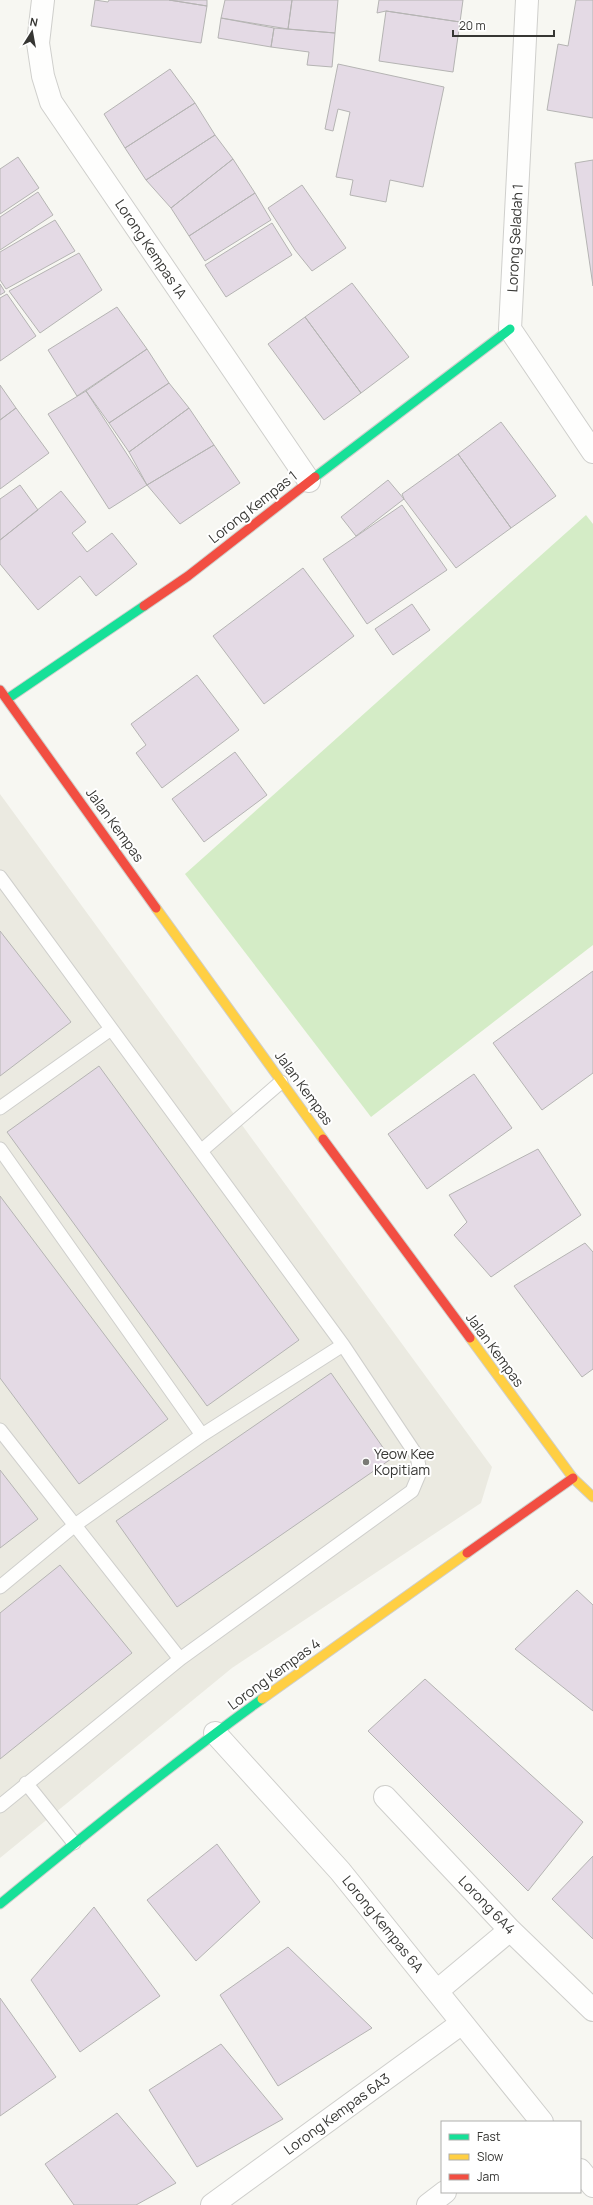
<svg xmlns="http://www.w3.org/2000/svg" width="593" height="2205" font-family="Manrope,sans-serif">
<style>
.built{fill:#ebeae1}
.green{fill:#d4ecc6}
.building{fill:#e4dae5;stroke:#b5b4b3}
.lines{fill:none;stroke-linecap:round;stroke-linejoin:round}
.lane-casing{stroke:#cfcfcc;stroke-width:15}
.street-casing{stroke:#cfcfcc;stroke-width:24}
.fast-casing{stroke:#cfcfcc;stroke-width:11}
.slow-casing{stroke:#cfcfcc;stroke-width:11}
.jam-casing{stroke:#cfcfcc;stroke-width:11}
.lane{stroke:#fefefd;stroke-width:13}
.street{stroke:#fefefd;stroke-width:22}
.fast{stroke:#16e098;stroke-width:9}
.slow{stroke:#ffcf43;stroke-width:9}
.jam{stroke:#f24e42;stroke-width:9}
.poi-dot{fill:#7a7a76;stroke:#fff;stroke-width:1.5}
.labels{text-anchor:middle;stroke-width:4;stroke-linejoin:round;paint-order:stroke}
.street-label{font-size:14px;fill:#363633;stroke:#fff}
.poi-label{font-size:14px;fill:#363633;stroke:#fff;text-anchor:start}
</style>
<rect width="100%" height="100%" fill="#f7f7f2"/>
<path class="built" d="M0 794 492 1467 481 1503 232 1668 0 1858Z"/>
<path class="green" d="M586 515 593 524V945L371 1117 185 874Z"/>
<path class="building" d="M95 0 108 2 109 0H169L207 6 201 43 91 26Z
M169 0H207V6Z
M225 0H292L288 29 221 18Z
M292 0H338L335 33 288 29Z
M379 0H463L460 22 386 11 377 13Z
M576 0H593V118L547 110 558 44 568 46Z
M386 11 460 22 453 72 379 61Z
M221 18 274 28 271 47 218 38Z
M274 28 335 33 332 67 307 65 309 52 271 47Z
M338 64 444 87 423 187 390 180 386 202 350 195 353 180 336 177 350 112 338 109 333 131 325 129Z
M170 69 195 103 125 148 104 114Z
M195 103 215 135 146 180 125 148Z
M215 135 233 159 171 208 146 180Z
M18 157 39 188 0 214V169Z
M233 159 255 193 189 236 171 208Z
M593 160V286L575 163Z
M302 185 346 248 312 271 295 250 268 208Z
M38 192 53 215 0 250V217Z
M255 193 271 220 205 261 189 236Z
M55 220 75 251 6 289 0 280V252Z
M272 223 292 255 226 297 205 265Z
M79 253 102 290 40 333 9 291Z
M352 283 409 357 361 393 305 317Z
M0 284 5 292 0 295Z
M7 294 36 336 0 361V298Z
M117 307 147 349 77 396 48 350Z
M305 317 361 393 324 420 268 344Z
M147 349 169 383 109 423 86 391Z
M169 383 189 408 129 452 109 423Z
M0 385 16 408 0 420Z
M86 391 147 485 109 509 48 414Z
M16 408 49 453 0 489V420Z
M189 408 214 445 147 485 129 452Z
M501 422 556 496 511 528 458 454Z
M214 445 240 483 180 524 147 485Z
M458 454 511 528 456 568 404 499 402 494Z
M388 480 404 499 356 536 341 517Z
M20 485 38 510 0 540V499Z
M61 491 86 522 72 533 87 552 112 533 137 564 96 596 80 576 38 610 0 564V540Z
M402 505 447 570 367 624 323 559Z
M303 568 354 636 264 704 213 636Z
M412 604 430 630 393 655 375 629Z
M197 675 239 730 162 788 136 753 146 745 131 724Z
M235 752 267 795 204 842 172 799Z
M0 931 71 1022 0 1076Z
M593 971V1073L542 1110 493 1043Z
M99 1066 299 1340 207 1406 7 1132Z
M474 1074 512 1128 427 1189 388 1134Z
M538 1149 581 1215 491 1277 454 1235 467 1222 449 1195Z
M0 1196 168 1419 79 1484 0 1378Z
M585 1243 593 1252V1369L582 1377 514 1286Z
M331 1373 391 1459 177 1607 116 1521Z
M0 1470 38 1519 0 1548Z
M60 1565 132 1653 0 1759V1613Z
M577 1590 593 1605V1711L515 1649Z
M425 1679 583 1822 528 1891 368 1731Z
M217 1844 260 1902 196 1961 147 1900Z
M593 1856V1939L552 1899Z
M94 1907 160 1996 80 2052 31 1980Z
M288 1947 372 2028 278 2086 220 1995Z
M0 1998 56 2077 0 2116Z
M221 2044 283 2119 197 2167 149 2090Z
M117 2113 176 2183 136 2205H74L45 2164Z"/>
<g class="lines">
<defs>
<path id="lane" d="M0 877 343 1345 417 1456 420 1472 412 1491 180 1659 0 1806
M0 1108 111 1029
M0 1149 202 1435
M201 1151 281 1082
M0 1430 180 1659
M0 1587 75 1525 202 1435 343 1345
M26 1783 74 1843"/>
<path id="street" d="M43 0 38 43 43 76 51 102 309 481
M527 0 510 329 593 452
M215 1733 340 1871 542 2122
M385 1797 510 1930 593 2010
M437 1991 510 1930
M580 2170 593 2186
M212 2205 462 2023
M428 2205 445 2192"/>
<path id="fast" d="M315 477 510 329
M7 699 144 606
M0 1904C86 1834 172 1764 262 1699"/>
<path id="slow" d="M156 908 323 1139
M470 1338 573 1478 593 1497
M262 1699 467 1553"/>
<path id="jam" d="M144 606 188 576 315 477
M0 690 156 908
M323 1139 470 1338
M467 1553 573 1478"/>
</defs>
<use href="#lane" class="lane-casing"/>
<use href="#street" class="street-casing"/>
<use href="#fast" class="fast-casing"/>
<use href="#slow" class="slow-casing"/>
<use href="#jam" class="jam-casing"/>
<use href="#lane" class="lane"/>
<use href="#street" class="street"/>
<use href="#fast" class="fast"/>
<use href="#slow" class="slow"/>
<use href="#jam" class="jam"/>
</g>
<circle class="poi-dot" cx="366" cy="1462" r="4"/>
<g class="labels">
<g class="street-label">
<text transform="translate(515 238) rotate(-87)" y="5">Lorong Seladah 1</text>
<text transform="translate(151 249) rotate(56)" y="5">Lorong Kempas 1A</text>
<text transform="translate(253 507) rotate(-38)" y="5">Lorong Kempas 1</text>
<text transform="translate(115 825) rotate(54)" y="5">Jalan Kempas</text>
<text transform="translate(304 1088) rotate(54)" y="5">Jalan Kempas</text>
<text transform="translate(495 1350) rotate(54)" y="5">Jalan Kempas</text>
<text transform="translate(274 1674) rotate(-36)" y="5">Lorong Kempas 4</text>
<text transform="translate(487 1905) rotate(46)" y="5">Lorong 6A4</text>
<text transform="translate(383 1924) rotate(51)" y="5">Lorong Kempas 6A</text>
<text transform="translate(337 2114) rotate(-36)" y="5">Lorong Kempas 6A3</text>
</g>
<g class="poi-label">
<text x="374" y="1459">Yeow Kee<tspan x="374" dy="16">Kopitiam</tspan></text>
</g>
</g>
<rect x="441" y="2121" width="140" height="72" fill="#ffffff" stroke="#afafad"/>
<rect x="449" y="2134" width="20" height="6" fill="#16e098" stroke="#afafad"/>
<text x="477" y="2141" font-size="12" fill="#363633">Fast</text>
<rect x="449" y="2154" width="20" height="6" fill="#ffcf43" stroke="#afafad"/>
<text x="477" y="2161" font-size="12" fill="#363633">Slow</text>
<rect x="449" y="2174" width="20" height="6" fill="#f24e42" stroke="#afafad"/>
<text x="477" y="2181" font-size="12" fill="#363633">Jam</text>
<g transform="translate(32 32) rotate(11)" stroke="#ffffff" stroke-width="3" paint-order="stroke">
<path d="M0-3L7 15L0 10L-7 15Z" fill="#363633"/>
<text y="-6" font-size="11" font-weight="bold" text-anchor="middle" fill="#363633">N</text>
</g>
<path d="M453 30v6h101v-6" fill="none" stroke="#363633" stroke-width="2"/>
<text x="459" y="30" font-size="12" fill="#363633" stroke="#ffffff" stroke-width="3" paint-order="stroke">20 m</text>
</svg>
